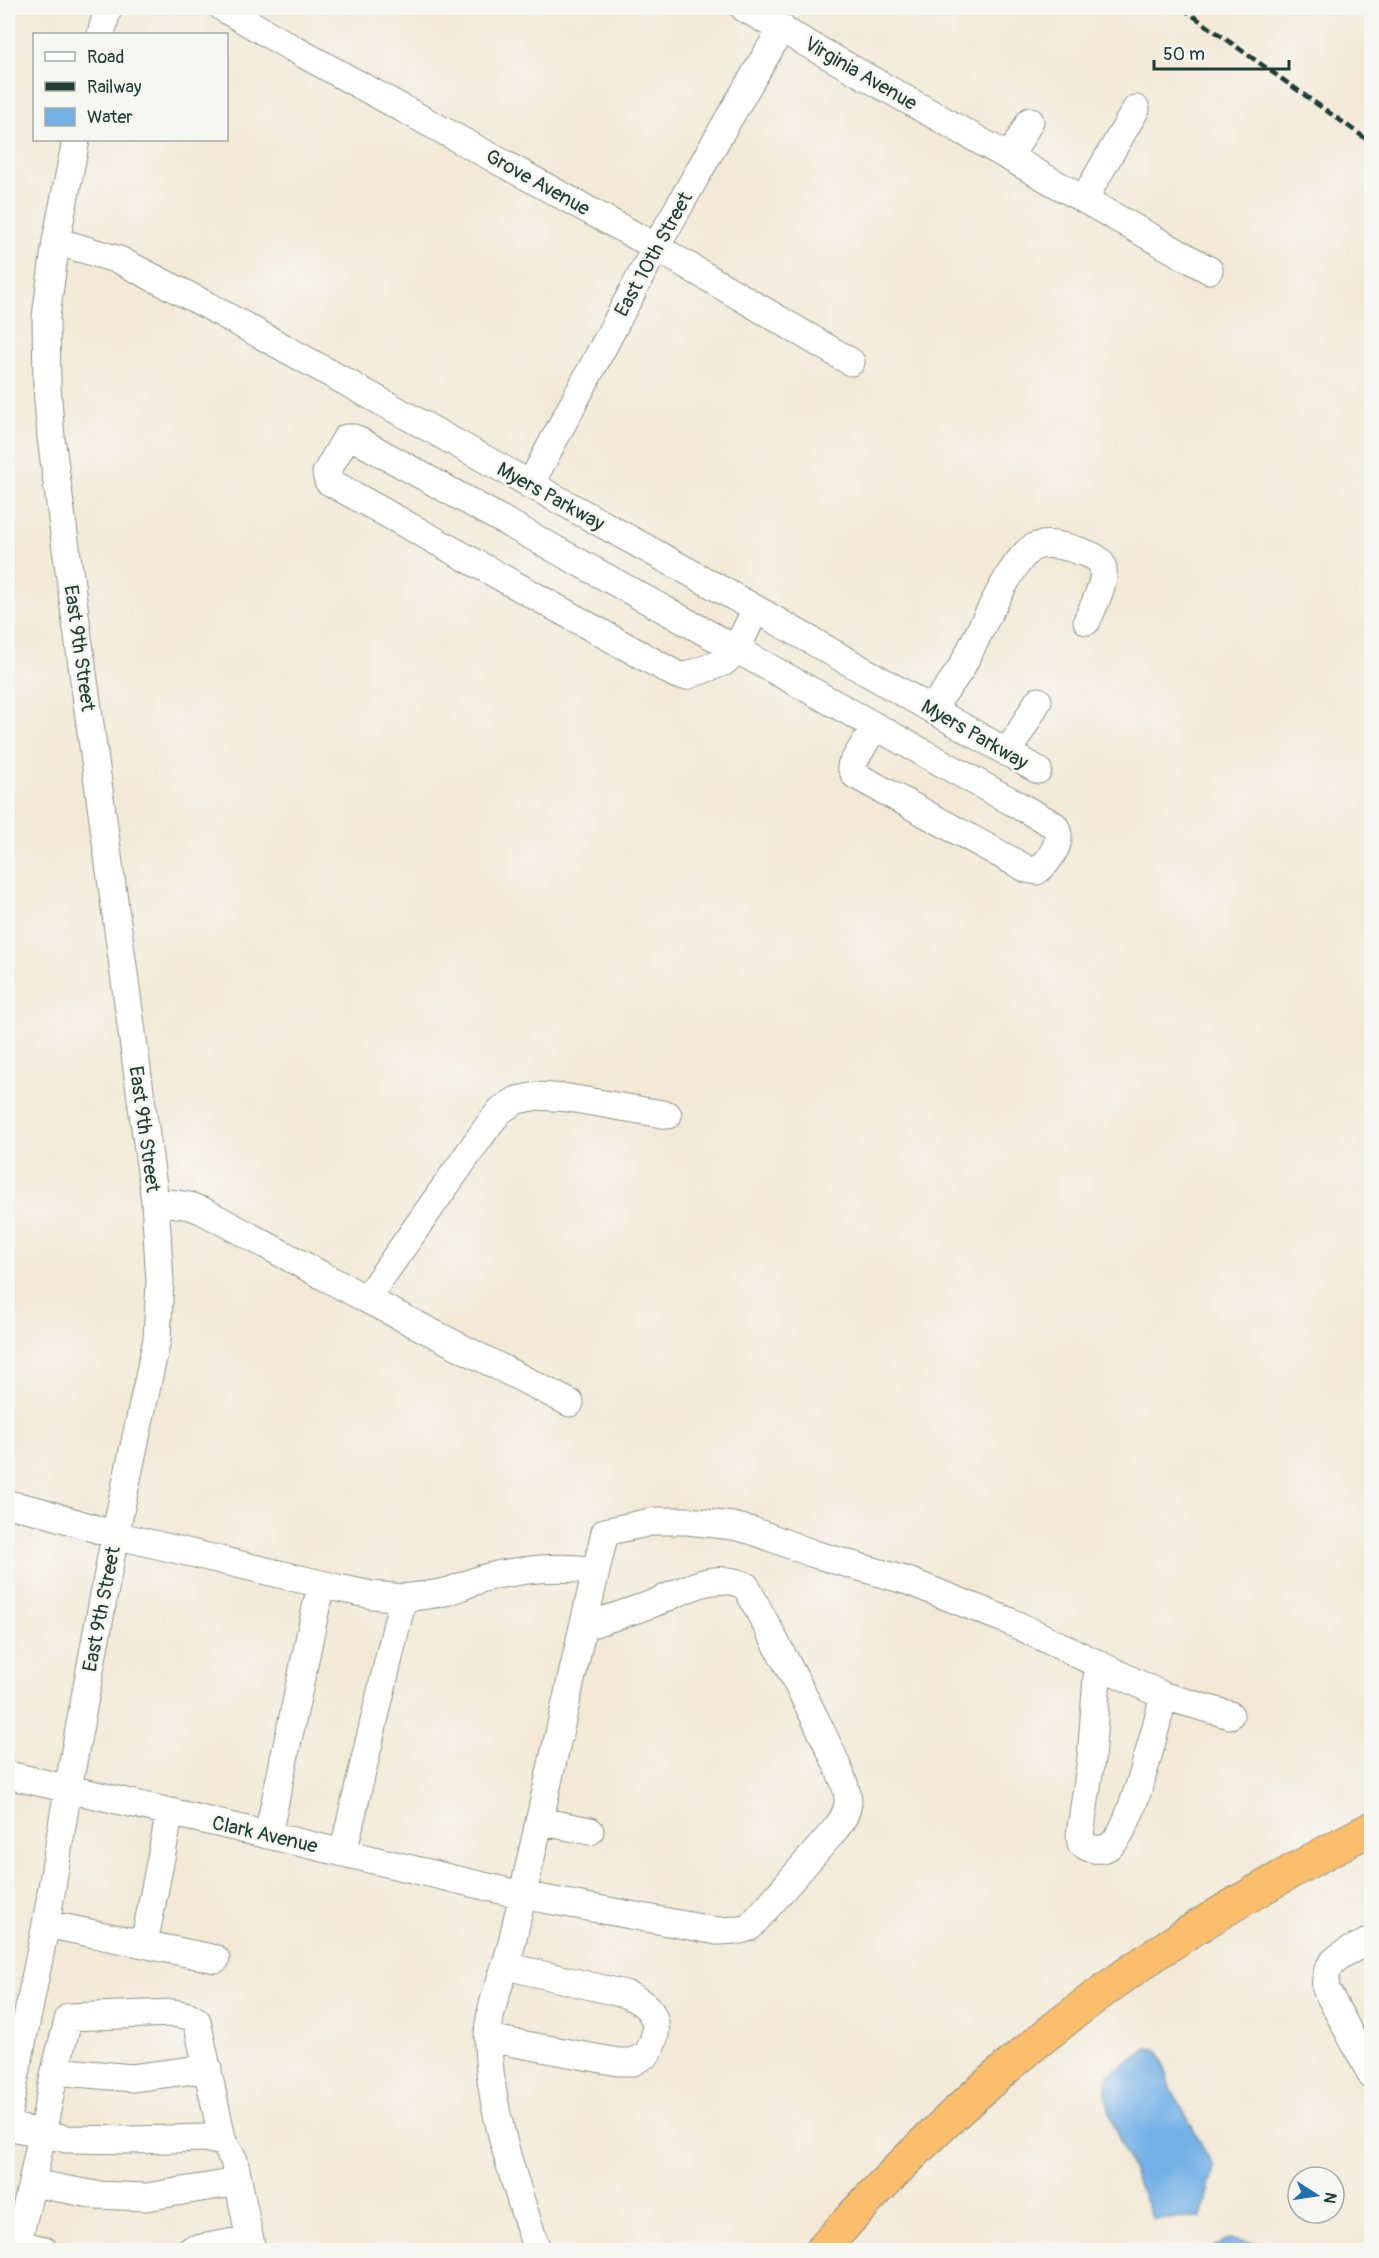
<svg xmlns="http://www.w3.org/2000/svg" width="1379" height="2258" font-family="Pangolin,sans-serif">
<style>
.water{fill:#73b0e6;stroke:#49768d;stroke-width:1.5}
.lines{fill:none;stroke-linecap:round;stroke-linejoin:round}
.minor-casing{stroke:#899385;stroke-width:29}
.highway-casing{stroke:#899385;stroke-width:35}
.minor{stroke:#fff;stroke-width:27}
.highway{stroke:#fabe6d;stroke-width:33}
.rail{stroke:#1f3d34;stroke-width:4.5;stroke-dasharray:9 4.5;stroke-linecap:butt}
.labels{text-anchor:middle;stroke-width:5;stroke-linejoin:round;paint-order:stroke}
.street-label{font-size:20px;fill:#1f3d34;stroke:#f6f6f2}
</style>
<rect width="100%" height="100%" fill="#f6f6f2"/>
<filter id="ink" filterUnits="userSpaceOnUse"><feTurbulence type="fractalNoise" baseFrequency=".0167" numOctaves="2"/><feDisplacementMap in="SourceGraphic" scale="12" xChannelSelector="R" yChannelSelector="G"/><feConvolveMatrix kernelMatrix="1 2 1 2 8 2 1 2 1" color-interpolation-filters="sRGB"/></filter>
<filter id="wash" filterUnits="userSpaceOnUse"><feTurbulence type="fractalNoise" baseFrequency=".008" numOctaves="4" result="noise"/><feDisplacementMap in="SourceGraphic" scale="24" xChannelSelector="R" yChannelSelector="G"/><feGaussianBlur stdDeviation="1.35" result="paint"/><feColorMatrix in="noise" values="0 0 0 0 0 0 0 0 0 0 0 0 0 0 0 0 0 1.4 0 .05"/><feComposite in="paint" operator="in"/></filter>
<g filter="url(#wash)">
<rect width="100%" height="100%" fill="#f3e9d6"/>
<path class="water" d="M1148 2048 1157 2050 1163 2059 1168 2082 1214 2168 1201 2218 1153 2219 1113 2124 1105 2093 1109 2075Z
M1230 2239 1261 2244 1272 2250H1208Z"/>
</g>
<g filter="url(#ink)">
<g class="lines">
<defs>
<path id="minor" d="M223 8 292 48 656 247 851 362
M744 8 1209 270
M101 34 108 8
M1010 157 1030 121
M1084 199 1136 109
M56 241 119 260 201 302 756 609 1038 770
M530 485 656 247 725 125 782 28
M756 609C748 624 737 653 724 662L686 676 677 675 328 481 326 473 346 438H354C587 567 821 696 1054 825 1066 839 1049 862 1037 871L1027 869 855 775 851 766 875 726
M931 709C941 696 952 683 961 668 975 644 1011 557 1034 547 1045 542 1059 545 1070 548 1078 551 1089 553 1096 558 1114 570 1093 606 1087 621
M1008 753 1038 701
M155 1201 190 1206 203 1211 366 1299 570 1403
M366 1299 490 1123 501 1110 517 1100 537 1096 569 1098 668 1115
M8 1504 39 1511 115 1535 338 1588 372 1595 403 1598
M583 1627 605 1532 655 1521H687L733 1526 753 1531 814 1554 908 1581 1011 1622 1164 1696 1230 1715
M1098 1663 1091 1759 1080 1835 1081 1843C1090 1850 1101 1852 1111 1845 1133 1828 1155 1727 1164 1696
M8 1775 170 1812 522 1895 717 1931 741 1930 750 1927 833 1832C840 1824 847 1813 848 1803 852 1778 762 1619 746 1586 713 1570 683 1592 654 1603 630 1612 607 1619 583 1627 559 1732 535 1837 512 1942 505 1974 488 2005 488 2038 488 2107 516 2186 537 2250
M539 1821 590 1831
M268 1835 321 1584
M343 1853 403 1598C418 1596 435 1595 449 1591 461 1587 472 1582 484 1578 519 1569 561 1565 596 1571
M46 1924 216 1959
M1372 1940C1347 1953 1322 1957 1326 1989L1372 2076
M144 1944 170 1812
M488 2038 618 2062H633L647 2054C664 2025 655 2006 625 1994L506 1966
M208 2068 132 2078 55 2071 32 2183 96 2195 146 2197 238 2182
M55 2071 69 2017 173 2013 189 2016 197 2021 223 2142 234 2160 252 2250
M8 2113 46 1924 68 1789 115 1535 157 1339 160 1282 155 1201 51 438 47 387 46 317 56 241 76 140
M8 2126 67 2139 132 2140 204 2138 223 2142
M18 2244 44 2250
M16 2250 32 2183
M191 2250 250 2239"/>
<path id="highway" d="M822 2250C921 2138 1036 2034 1160 1951 1228 1906 1299 1866 1372 1828"/>
</defs>
<use href="#minor" class="minor-casing"/>
<use href="#highway" class="highway-casing"/>
<use href="#minor" class="minor"/>
<use href="#highway" class="highway"/>
<path class="rail" d="M1182 8 1372 143"/>
</g>
</g>
<g class="labels">
<g class="street-label">
<text transform="translate(861 73) rotate(30)" y="7">Virginia Avenue</text>
<text transform="translate(538 182) rotate(29)" y="7">Grove Avenue</text>
<text transform="translate(653 254) rotate(-61)" y="7">East 10th Street</text>
<text transform="translate(551 496) rotate(29)" y="7">Myers Parkway</text>
<text transform="translate(80 648) rotate(82)" y="7">East 9th Street</text>
<text transform="translate(975 734) rotate(30)" y="7">Myers Parkway</text>
<text transform="translate(145 1129) rotate(82)" y="7">East 9th Street</text>
<text transform="translate(101 1609) rotate(-79)" y="7">East 9th Street</text>
<text transform="translate(265 1834) rotate(13)" y="7">Clark Avenue</text>
</g>
</g>
<rect width="1379" height="2258" fill="none" stroke="#f6f6f2" stroke-width="30"/>
<rect x="33" y="33" width="195" height="108" fill="#f6f6f2" stroke="#a0aca6" stroke-width="1.5"/>
<rect x="45" y="52" width="30" height="9" fill="#ffffff" stroke="#a0aca6" stroke-width="1.5"/>
<text x="87" y="63" font-size="18" fill="#1f3d34">Road</text>
<rect x="45" y="82" width="30" height="9" fill="#1f3d34" stroke="#a0aca6" stroke-width="1.5"/>
<text x="87" y="93" font-size="18" fill="#1f3d34">Railway</text>
<rect x="45" y="108" width="30" height="18" fill="#73b0e6" stroke="#a0aca6" stroke-width="1.5"/>
<text x="87" y="123" font-size="18" fill="#1f3d34">Water</text>
<g transform="translate(1316 2195) rotate(102)"><circle r="28" fill="#f6f6f2" stroke="#a0aca6" stroke-width="1.5"/>
<path d="M0-4.5L10 22L0 15L-10 22Z" fill="#1f6fb2"/>
<text y="-9" font-size="16" font-weight="bold" text-anchor="middle" fill="#1f3d34">N</text>
</g>
<path d="M1154 60v9h135v-9" fill="none" stroke="#1f3d34" stroke-width="3"/>
<text x="1163" y="60" font-size="18" fill="#1f3d34" stroke="#f6f6f2" stroke-width="4.5" paint-order="stroke">50 m</text>
</svg>
